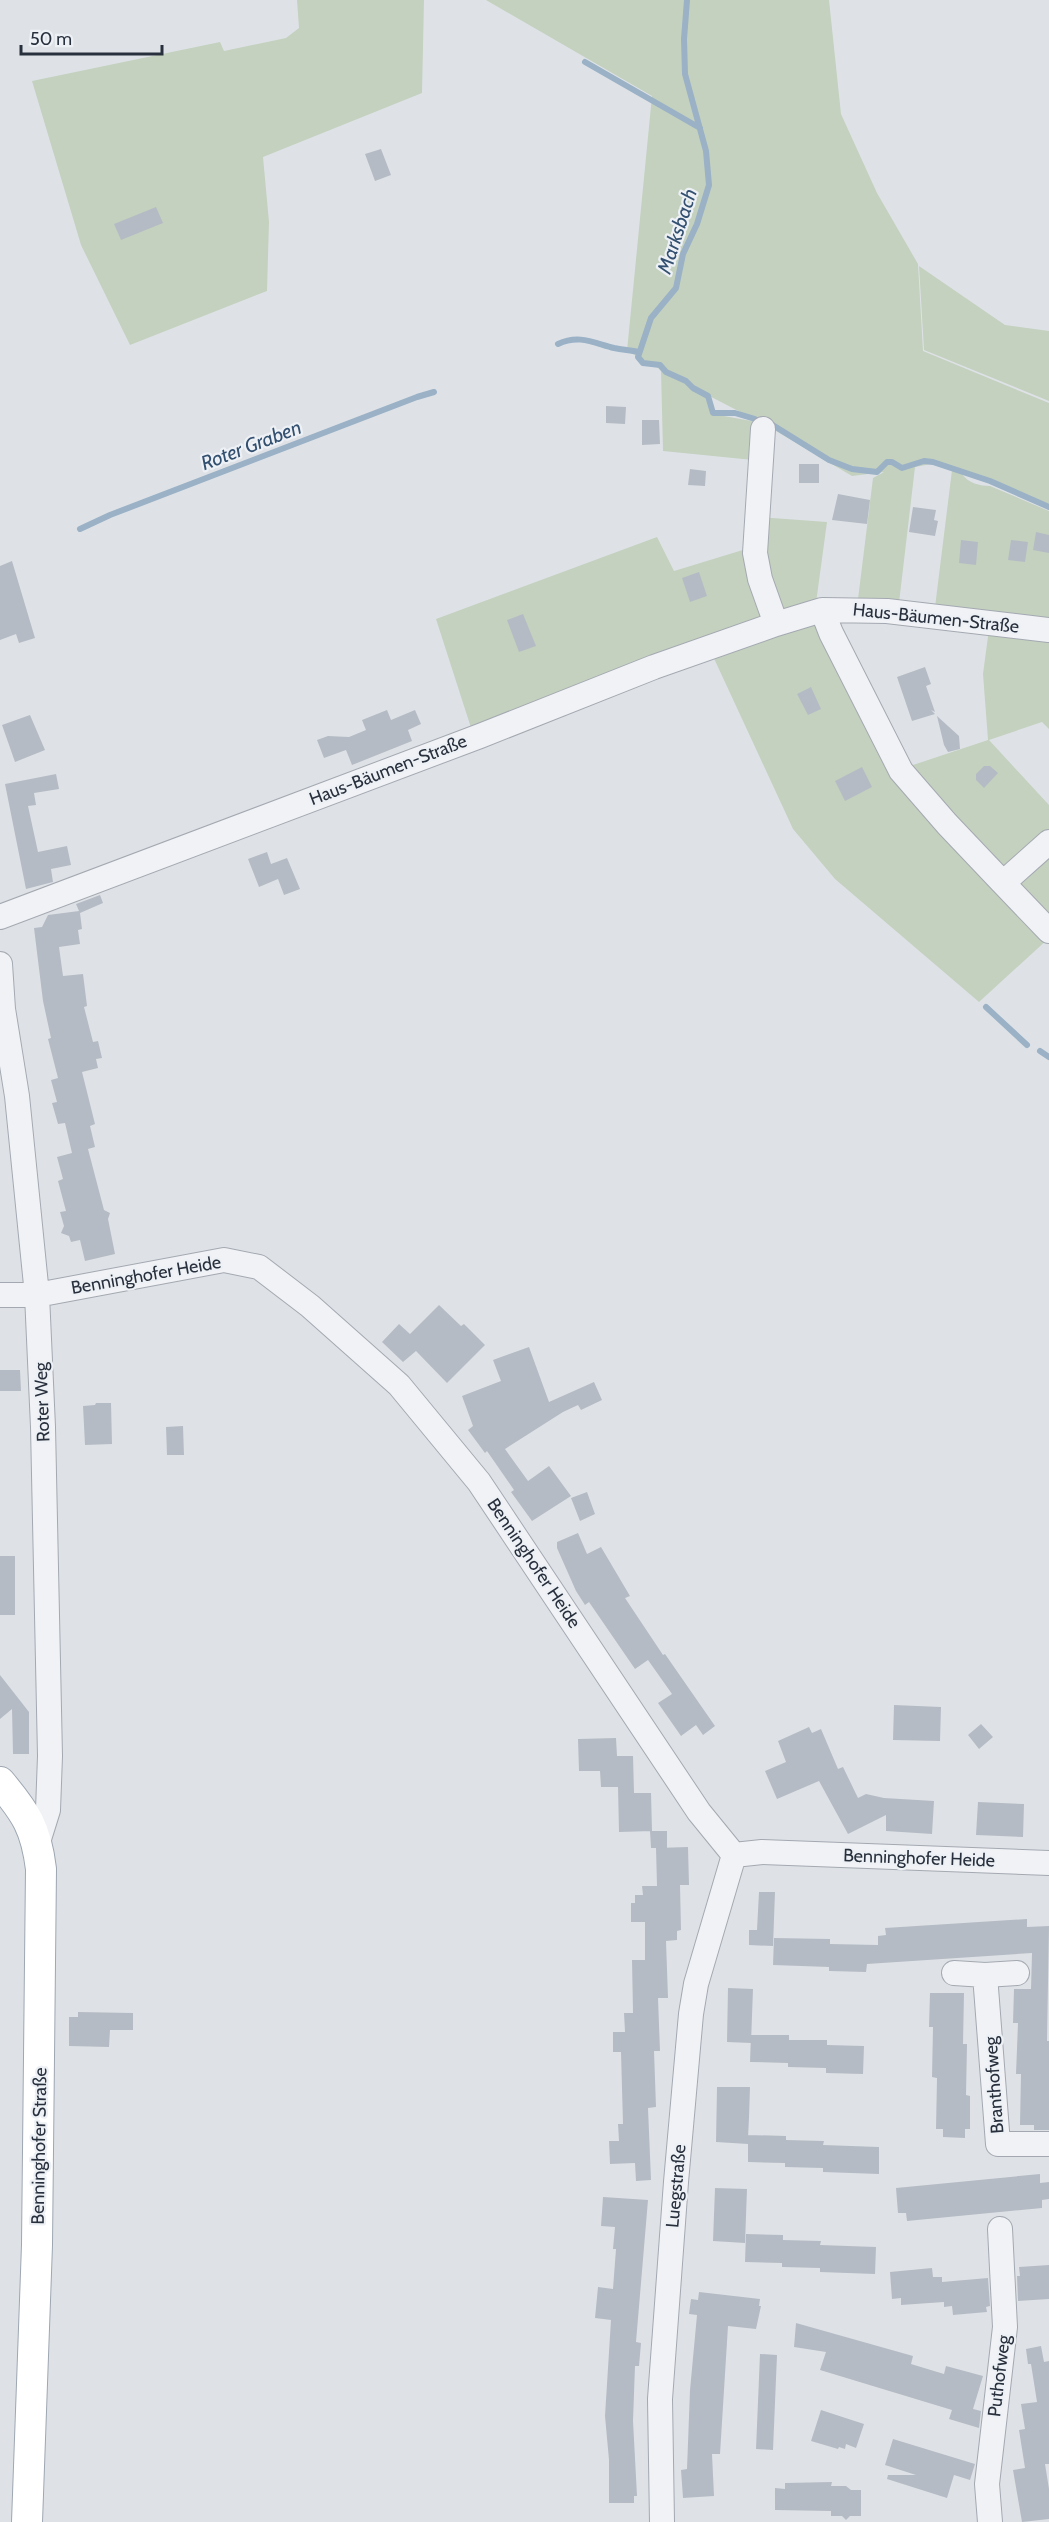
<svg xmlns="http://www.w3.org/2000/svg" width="1049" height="2522" font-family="Cabin,sans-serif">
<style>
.green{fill:#c4d1bf}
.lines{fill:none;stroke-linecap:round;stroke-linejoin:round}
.stream{stroke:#9ab1c6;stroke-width:6}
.building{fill:#b5bbc4}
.minor-casing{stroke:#a4a9b1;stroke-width:26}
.major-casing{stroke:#9ea7b2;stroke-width:32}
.minor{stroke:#f1f2f6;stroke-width:24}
.major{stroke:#fff;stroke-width:30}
.labels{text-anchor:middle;stroke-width:4.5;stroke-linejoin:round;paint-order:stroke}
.street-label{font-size:18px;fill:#28303d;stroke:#edf1f5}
.water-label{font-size:20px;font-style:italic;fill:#335070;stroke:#edf1f5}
</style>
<rect width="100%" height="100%" fill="#dee2e7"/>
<path class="green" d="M297 0H424L422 93 263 157 269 222 267 291 130 345 81 245 32 81 220 42 224 51 286 38 299 28Z
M486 0H829L841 114 877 193 918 264 923 351 1049 403V504L962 474C968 483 980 486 990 486L1049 511V729L1042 722 989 740 1049 805V938L979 1002 835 879 793 829 705 639 473 734 436 619 657 537 674 571 746 549 760 517 827 522 813 625 827 632 904 768 988 740 983 674 991 614 935 607 952 470 936 463 915 467 899 603 858 599 873 478 884 472 852 476 771 428 692 387 709 400 713 414 757 422 753 460 663 451 661 371 657 367 627 351 652 96Z
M919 266 1005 325 1049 331V401L924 350Z"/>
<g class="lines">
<path class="stream" d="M687 0 684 39 685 74 706 151 709 185 697 224 683 254 676 288 651 318 638 357 643 363 660 365 666 372 686 381 693 388 708 396 713 413H735L755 419
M585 62 700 128
M558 344C579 334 594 343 614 348 623 350 630 350 639 352
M771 424 829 460 852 469 877 472 887 462H892L902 468 924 461 933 462 990 481 1049 507
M80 529 110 515 417 397 434 392
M986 1007 1027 1045
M1040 1051 1049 1057"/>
</g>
<path class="building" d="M381 149 391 175 375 181 365 154Z
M156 207 163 223 121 240 114 224Z
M606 406 626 407 625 424 606 423Z
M642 420H659L660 444 642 445Z
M799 464H819V483H799Z
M690 469 706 471 705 486 688 485Z
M838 494 870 500 867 524 832 520Z
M913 507 936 510 934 520 938 521 935 536 909 532Z
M1036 532 1049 535V553L1033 550Z
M961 540 978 542 976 565 959 563Z
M1011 540 1028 542 1025 562 1008 560Z
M12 561 35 638 19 643 16 634 0 640V566Z
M699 572 707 596 690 602 682 578Z
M523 614 536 646 519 652 507 620Z
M925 667 931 684 926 686 935 712 931 710 935 714 912 721 897 677Z
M811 687 821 709 808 715 797 694Z
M387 710 391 720 415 710 421 724 408 730 412 741 352 765 346 750 324 758 317 740 328 736 349 737 366 730 362 720Z
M30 715 45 750 15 762 2 725Z
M937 716 959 736 960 749 948 752 944 745Z
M984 766H990L998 773 984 788 976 780V774Z
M862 767 872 787 845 801 835 781Z
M56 774 59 789 34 793 36 805 28 806 38 852 67 846 71 865 51 869 53 882 26 889 5 784Z
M267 852 271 864 287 858 300 889 284 895 278 879 259 887 248 859Z
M100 895 103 903 80 913 82 929 78 930 80 944 59 947 63 976 83 974 87 1006 84 1007 93 1042 98 1041 102 1058 96 1059 98 1068 82 1072 95 1124 90 1126 95 1147 88 1149 104 1210 110 1213 108 1219 115 1254 85 1261 80 1240 71 1242 69 1236 61 1233 64 1226 60 1212 66 1211 58 1181 63 1179 57 1157 72 1153 65 1123 58 1124 52 1103 57 1102 51 1080 58 1078 48 1039 51 1038 43 1001 34 928 42 927 48 915 79 911 76 904Z
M439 1305 461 1326 464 1324 485 1345 447 1383 416 1351 403 1362 382 1342 399 1324 410 1334Z
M529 1347 549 1402 594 1382 602 1400 581 1410 578 1405 563 1412 505 1449 528 1481 549 1466 571 1496 532 1521 511 1492 514 1490 487 1451 485 1453 468 1430 473 1426 462 1396 501 1381 493 1360Z
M0 1370H20L21 1391H0Z
M96 1403H111L112 1444 85 1445 83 1406 95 1405Z
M183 1426 184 1455H167L166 1427Z
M587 1492 595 1514 580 1521 571 1498Z
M578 1533 587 1554 601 1547 630 1596 625 1598 663 1655 665 1654 715 1726 703 1735 696 1725 681 1736 658 1703 672 1694 648 1660 635 1669 589 1602 585 1605 576 1591 557 1548V1542Z
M0 1556H15V1615H0Z
M0 1675 29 1712V1754H13L12 1709 0 1719Z
M894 1705 941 1707 940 1741 893 1740Z
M981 1724 993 1737 979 1749 968 1735Z
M809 1727 812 1733 821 1729 838 1769 843 1767 858 1798 866 1794 884 1798 934 1801 932 1834 886 1831V1815L848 1834 819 1781 777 1799 765 1771 786 1762 778 1741Z
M616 1738 617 1756H633L634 1793H651L652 1831 619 1832 618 1787H601L600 1771H579L578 1739Z
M978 1802 1024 1804 1023 1837 976 1835Z
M650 1831H667V1848H657L688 1847 689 1885H680L681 1930 677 1931V1940L666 1941 668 1998H658L660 2051H654L656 2107 648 2108 651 2180 636 2181 635 2163 610 2164 609 2141H619L618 2124H623L621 2052H613V2032H625L624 2013H633L632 1960H645V1922H631V1903H635V1895H643L642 1886H657L656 1848H651Z
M759 1892H775L773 1946 749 1945V1930H757Z
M1027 1919V1927L1049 1926 1047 2041H1049V2130H1034V2125H1020L1021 2074H1016L1018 2023H1013L1014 1989H1031L1032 1953 867 1964 866 1972 829 1971V1967L773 1965 774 1938 830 1939V1944L878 1945V1936L886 1935 885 1928Z
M728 1988 753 1989 751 2043 727 2042Z
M930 1993H964L963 2044H967L966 2095 970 2096V2129H965V2138L943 2137V2129H936L937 2078 932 2077 933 2027H929Z
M78 2012 133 2013V2030H110L109 2047 69 2046V2017H78Z
M751 2035H789V2040H827V2045L864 2046 863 2074 826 2073V2068L788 2067V2063L750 2062Z
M717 2087H750L749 2118 748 2138V2135L786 2136V2140L824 2141 823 2145 879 2147V2174L823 2172V2168L785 2167V2163L748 2162V2144L716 2142Z
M1040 2174V2183L1049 2182V2199L1042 2200V2208L907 2221 906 2213H898L896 2188Z
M715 2188 747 2189 745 2243 713 2241Z
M603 2197 648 2200 636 2342 641 2343 639 2366H635L633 2421 637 2496H634V2503H609V2460L605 2416 611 2320 595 2318 598 2287 613 2289 616 2249H613L615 2227 601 2226Z
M746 2234 783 2235V2240L821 2241 820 2245 876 2247 875 2274 820 2272V2268L782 2267V2263L745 2262Z
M1049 2265V2299L1018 2301 1017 2276H1020L1019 2267Z
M932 2268 933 2277H942V2282L988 2278 990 2306 986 2307 987 2312 953 2315 952 2306 944 2307V2302L901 2305V2298L892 2299 890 2272Z
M699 2292 760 2299 759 2306H761L756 2329 728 2326 720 2454H712L714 2496 683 2498 681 2470 687 2469 690 2390 697 2315 689 2314 691 2299 698 2300Z
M796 2323 913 2356 911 2364 944 2374 946 2366 983 2376 973 2409 981 2411 979 2428 949 2419 952 2410 820 2370 826 2352 794 2347Z
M1041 2346 1044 2362 1049 2361V2464H1045L1049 2489V2519L1022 2522 1013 2470 1025 2468 1019 2430 1025 2429 1021 2404 1037 2402 1031 2364H1028L1026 2349Z
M760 2354 777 2355 773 2450 756 2449Z
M821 2410 864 2424 856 2448 846 2444 845 2449 839 2447 838 2449 811 2441Z
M893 2439 975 2464 970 2480 954 2475 947 2498 887 2479 888 2475H916L885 2465Z
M832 2482 831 2486H846L851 2490H861V2516H850L846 2520 842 2516H831V2511L775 2510V2488L785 2489V2483Z"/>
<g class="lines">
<defs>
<path id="minor" d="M763 429 755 553 760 579 776 624
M822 610 831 633 901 771 947 824 1003 883 1049 842
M1003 883 1049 931
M0 917 480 736 654 667 776 624 822 610 887 611 1049 630
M0 964 3 1009 17 1096 37 1295 43 1427 50 1756 48 1810 38 1842
M0 1295H37L224 1260 259 1267 310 1306 399 1385 479 1482 699 1812 734 1855
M734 1855 762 1852 1049 1863
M954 1973 985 1975 1017 1973
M985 1975 998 2144H1049
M662 2522 660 2399 676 2182 691 2014 696 1984 734 1855
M990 2522 987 2484 1005 2327 1000 2229"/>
<path id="major" d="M0 1782C26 1813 36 1828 41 1869L37 2245 27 2522"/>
</defs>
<use href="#minor" class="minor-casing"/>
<use href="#major" class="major-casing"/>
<use href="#minor" class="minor"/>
<use href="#major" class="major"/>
</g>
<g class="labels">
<g class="street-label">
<text transform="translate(936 618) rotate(6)" y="6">Haus-Bäumen-Straße</text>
<text transform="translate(388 770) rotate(-21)" y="6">Haus-Bäumen-Straße</text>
<text transform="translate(146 1275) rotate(-10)" y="6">Benninghofer Heide</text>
<text transform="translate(42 1402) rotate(-92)" y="6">Roter Weg</text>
<text transform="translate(534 1563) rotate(56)" y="6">Benninghofer Heide</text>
<text transform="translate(919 1858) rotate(2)" y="6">Benninghofer Heide</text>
<text transform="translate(994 2085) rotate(-94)" y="6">Branthofweg</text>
<text transform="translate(39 2146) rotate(-89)" y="6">Benninghofer Straße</text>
<text transform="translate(676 2186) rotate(-85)" y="6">Luegstraße</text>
<text transform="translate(999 2376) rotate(-83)" y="6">Puthofweg</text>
</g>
<g class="water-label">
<text transform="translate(677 231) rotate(-72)" y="7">Marksbach</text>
<text transform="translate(251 445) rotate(-21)" y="7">Roter Graben</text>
</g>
</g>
<path d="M21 45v9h141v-9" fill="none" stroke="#28303d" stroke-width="3"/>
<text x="30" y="45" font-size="18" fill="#28303d" stroke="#edf1f5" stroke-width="4.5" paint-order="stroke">50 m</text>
</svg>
